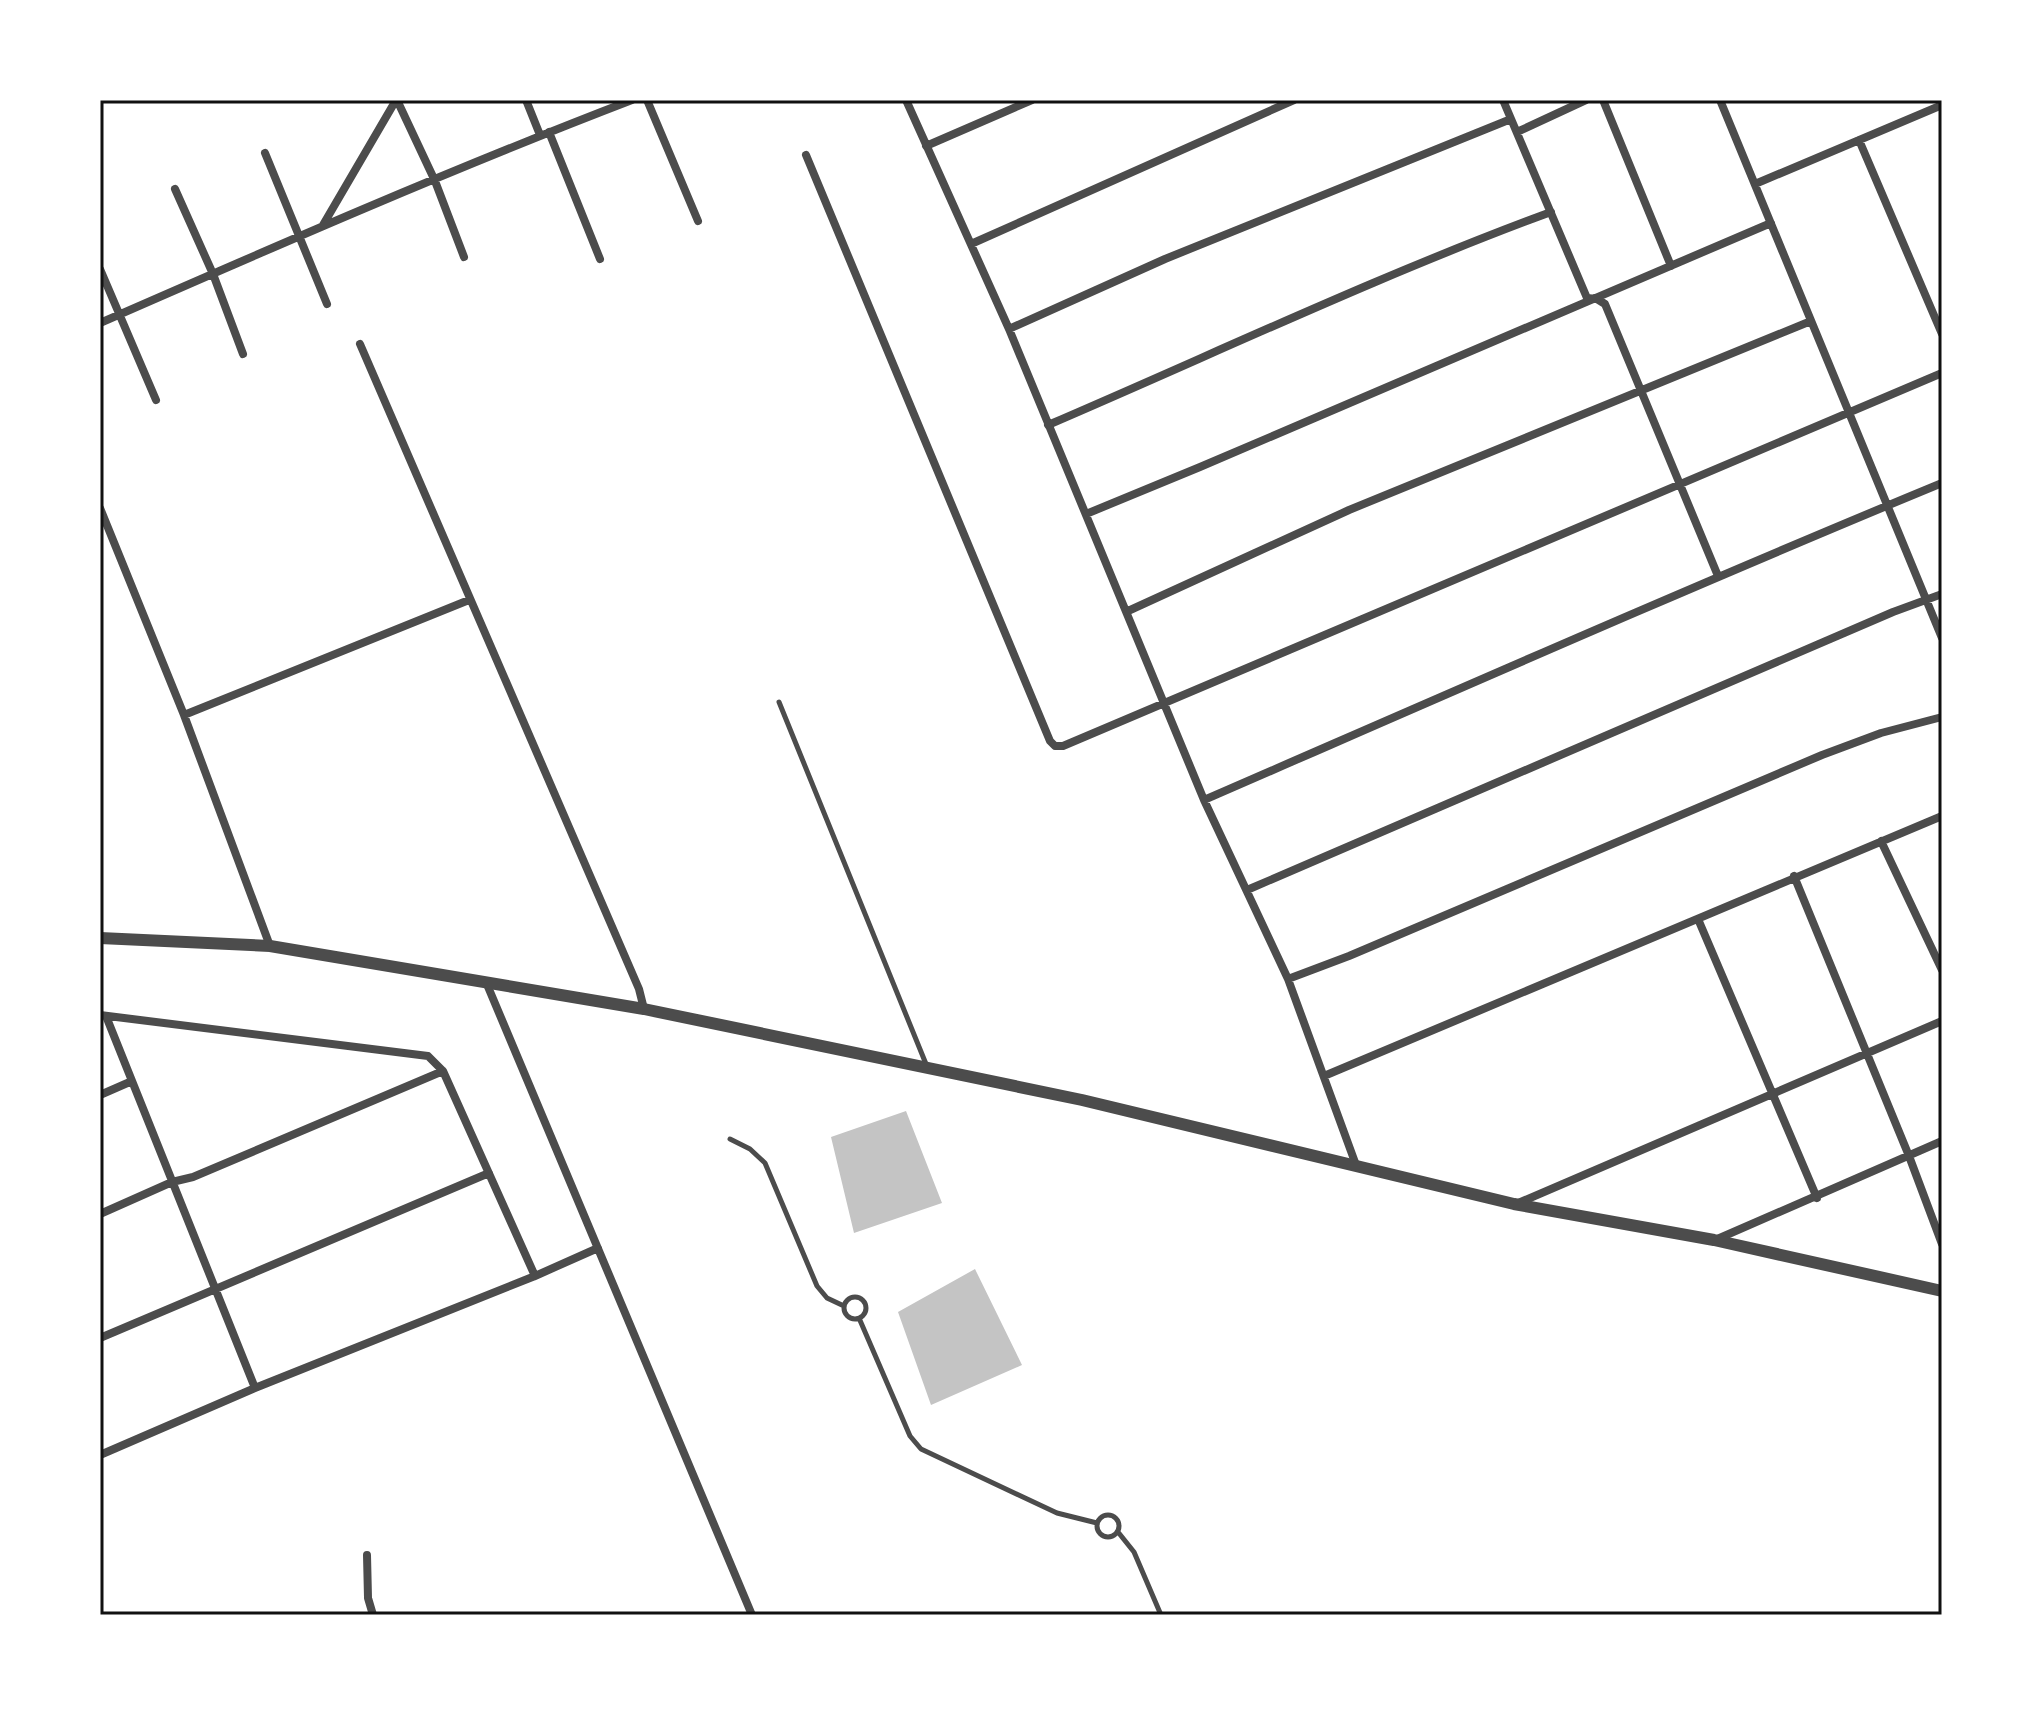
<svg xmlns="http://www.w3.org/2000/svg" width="2042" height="1715" font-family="Georgia,serif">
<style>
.building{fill:#c4c4c4}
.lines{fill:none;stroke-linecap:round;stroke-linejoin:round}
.service{stroke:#4c4c4c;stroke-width:5}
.minor{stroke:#4c4c4c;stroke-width:8}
.tertiary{stroke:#4c4c4c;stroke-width:12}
.neatline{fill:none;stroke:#111;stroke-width:3}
</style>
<rect width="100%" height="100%" fill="#fff"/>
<path class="building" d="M906 1111 942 1203 854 1233 831 1137Z
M975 1269 1022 1365 931 1405 898 1312Z"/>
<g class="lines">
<path class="service" d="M779 702 926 1064
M730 1139 750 1149 765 1163 817 1286 827 1298 844 1306
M844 1308a11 11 0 1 1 22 0a11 11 0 1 1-22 0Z
M859 1318 910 1436 921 1449 1057 1513 1097 1523
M1097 1526a11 11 0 1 1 22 0a11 11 0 1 1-22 0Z
M1118 1532 1134 1552 1161 1615"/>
<path class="minor" d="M397 100 435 181 464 257
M526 100 540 135
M647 100 698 221
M906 100 1009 329 1204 800 1288 979 1356 1165
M1503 100 1587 298 1597 299 1605 304 1718 576
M1603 100 1671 266
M1720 100 1942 638
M549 132 600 259
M1517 132 1586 100
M1859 140 1942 334
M926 146 1032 100
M265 153 327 304
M806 155 1050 741 1055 746H1063L1942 373
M1755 184 1942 105
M175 189 213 274 243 354
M323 225 396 100
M971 244 1294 100
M100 269 156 400
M100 323C276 246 452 169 632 100
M1009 329 1165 259 1511 119
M360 344 639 989 644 1009
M1048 425C1216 353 1380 275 1551 212
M100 508 184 715 270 946
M1086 514 1200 467 1771 223
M1128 611 1349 510 1811 321
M184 715 469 600
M1204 800C1450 693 1695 585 1942 483
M1881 841 1942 970
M1794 876 1909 1156 1942 1244
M1247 890 1893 612 1942 594
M1698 919 1817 1198
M1288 979 1349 956 1822 755 1881 733 1942 717
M486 982 752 1615
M100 1015 428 1056 443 1071 535 1276 598 1248
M106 1016 255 1388
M1324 1076 1942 816
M100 1095 132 1081
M1516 1204 1942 1021
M100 1214 172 1182 193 1177 443 1071
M1715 1240 1942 1141
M100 1338 489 1173
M100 1455 255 1388 535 1276
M367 1555 368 1598 373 1615"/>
<path class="tertiary" d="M100 938 270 946 644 1009 1082 1100 1514 1204 1714 1240 1942 1291"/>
</g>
<rect width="2042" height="1715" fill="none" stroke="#ffffff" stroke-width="204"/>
<rect x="102" y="102" width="1838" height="1511" class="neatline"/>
</svg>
